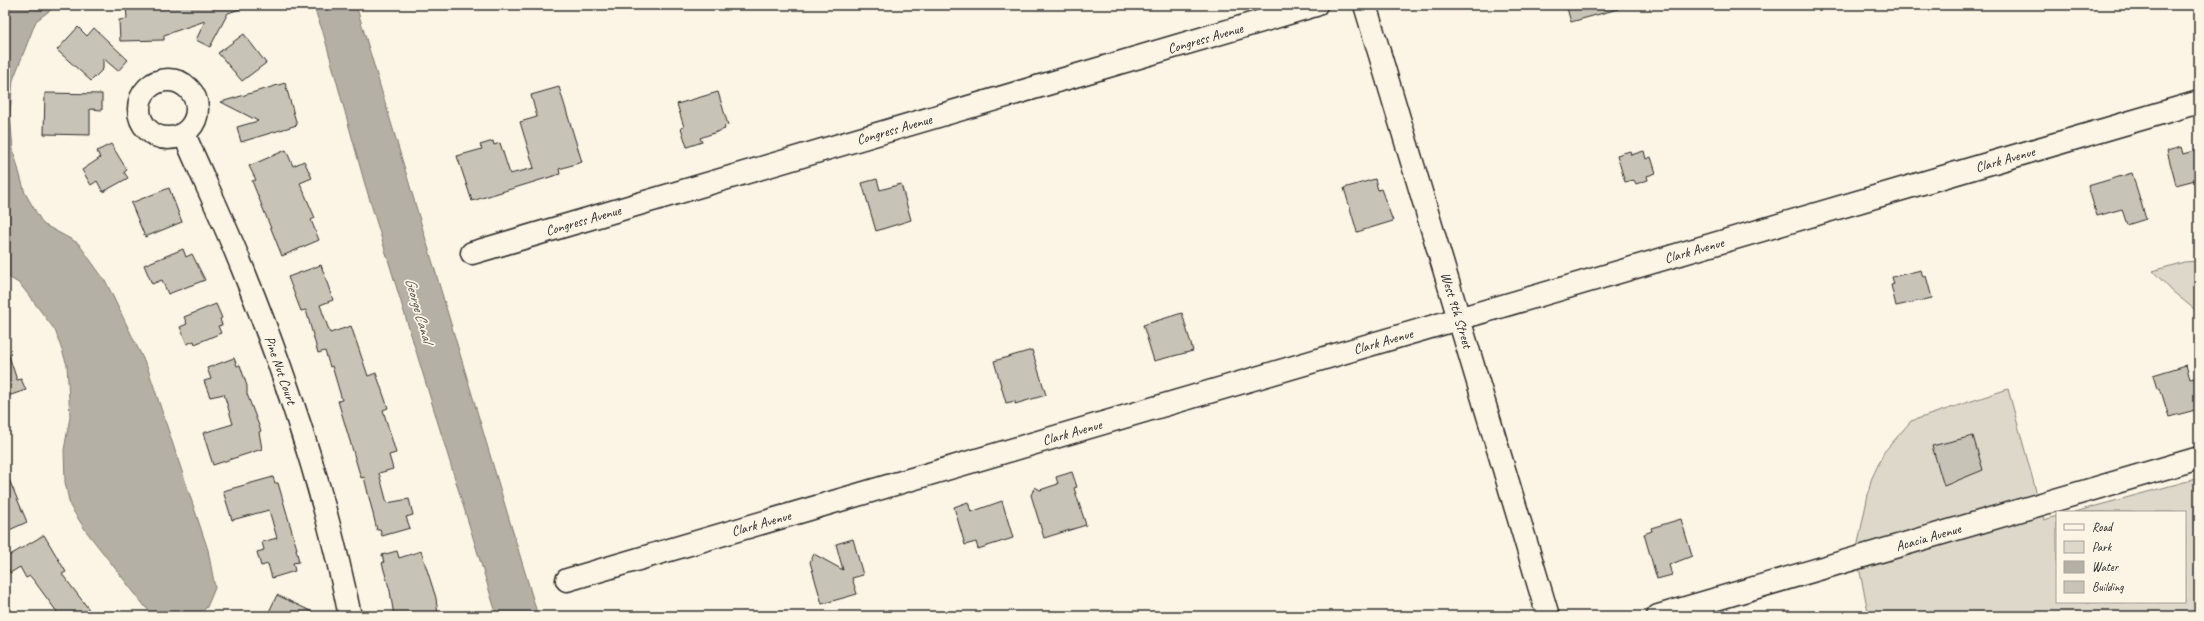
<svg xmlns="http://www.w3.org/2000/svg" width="2204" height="621" font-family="Caveat,sans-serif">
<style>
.green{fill:#ded8ca;stroke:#84827a}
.water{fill:#b4b0a5;stroke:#7d7b74}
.building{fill:#c8c3b7;stroke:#2b2b2b}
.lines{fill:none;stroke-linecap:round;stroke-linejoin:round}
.minor-casing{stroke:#2b2b2b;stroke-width:25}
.minor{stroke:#fcf5e5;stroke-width:22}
.labels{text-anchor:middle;stroke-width:3.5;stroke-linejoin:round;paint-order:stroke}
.street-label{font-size:14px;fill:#2b2b2b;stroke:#fcf5e5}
.water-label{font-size:15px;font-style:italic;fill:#545350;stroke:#fcf5e5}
</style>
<rect width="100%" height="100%" fill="#fcf5e5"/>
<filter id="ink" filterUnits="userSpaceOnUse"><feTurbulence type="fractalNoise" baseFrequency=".025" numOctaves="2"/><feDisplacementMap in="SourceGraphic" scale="8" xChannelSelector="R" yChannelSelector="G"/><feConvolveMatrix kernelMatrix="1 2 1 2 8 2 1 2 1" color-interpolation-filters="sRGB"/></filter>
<g filter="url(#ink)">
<path class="green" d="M2199 261V313L2172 291 2153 271 2184 262Z
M2008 389 2044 520 2057 516V602H2185V512H2074L2199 478V616H1869L1856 553 1871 480 1884 452 1911 421Z"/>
<path class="water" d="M5 5H57L36 21 13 80 10 113 13 150 25 193 43 224 78 243 106 282 148 369 208 550 215 588 207 607 198 616H156L146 608 86 531 70 506 65 482 64 450 70 417 67 365 55 330 20 284 5 275Z
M313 5H356L538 616H497L364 181 323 32Z"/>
<path class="building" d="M126 5H245L246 7 228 13 210 47 196 40 205 21 164 35V40L120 41 119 20 127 19Z
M1566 5H1617L1618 9 1571 22Z
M78 27 87 36 94 28 128 60 118 71 103 58V69L91 81 57 50Z
M244 34 266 63 242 81 218 53Z
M285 83 297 125 241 142 237 127 258 121 221 102Z
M559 87 582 162 559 169 560 174 472 201 457 156 482 149 480 145 493 141 494 145 500 143 510 174 534 168 520 122 537 117 531 95Z
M718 92 728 125 724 126 725 129 700 138 702 142 687 147 681 128 684 127 677 104Z
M45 93 102 94V110L90 109V135L44 134Z
M111 144 127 170 124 172 128 178 103 192 97 181 91 185 82 170 100 158 97 151Z
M2181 147 2183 154 2197 150 2199 179 2176 185 2167 151Z
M286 150 293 166 304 161 312 178 300 183 315 218 311 220 319 240 282 256 252 181 256 180 249 166Z
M1630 151 1631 155 1644 151 1646 159 1651 157 1656 173 1647 176 1648 180 1636 184 1634 180 1625 182 1617 155Z
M2132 173 2146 219 2127 225 2122 209 2097 216 2088 186Z
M877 179 880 190 901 184 911 220 876 231 862 183Z
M1375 179 1378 190 1381 189 1393 221 1357 232 1344 188Z
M169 188 182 222 145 237 131 203Z
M183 249 186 257 192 254 205 280 168 294 162 280 152 284 144 265Z
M321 265 333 300 320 305 330 333 351 326 368 376 376 373 388 408 383 410 396 453 389 455 393 469 379 473 387 503 409 499 413 515 406 517 410 528 382 536 380 530H377L364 477 361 478 338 401 342 400 332 366 330 367 325 351 318 353 306 310 301 311 288 277Z
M1921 270 1923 277 1926 276 1932 298 1896 306 1891 285 1894 284 1892 277Z
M216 304 222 318 220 319 222 325 218 326 221 333 195 344 194 341 187 344 180 327 187 324 184 317Z
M1182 313 1193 351 1154 361 1143 325Z
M7 350 17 380 21 379 26 390 5 397V351Z
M1032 350 1046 395 1015 404V401L1006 403 994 361Z
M234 358 237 366 240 365 247 386V394L261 431 259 432 262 449 213 465 203 433 233 424 224 394 210 397 204 381 211 379 207 368Z
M2186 365 2190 379 2194 378 2199 395V409L2169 417 2160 388 2157 389 2153 375Z
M1973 436 1983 470 1944 486 1932 446Z
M5 470 27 522 5 532Z
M1072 472 1077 487 1074 488 1086 525 1044 538 1031 495 1035 487 1040 490 1058 484 1056 477Z
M273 477 275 483H278L297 549H296L299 562 293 563 295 571 272 578 268 564 261 566 257 552 264 550 262 542 277 538 269 510 232 520 223 491Z
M1002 501 1013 538 978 549 976 542 965 545 954 507 968 502 971 512Z
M1681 519 1692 556 1669 565 1672 575 1657 579 1644 534 1652 531 1651 528Z
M44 535 66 572 62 574 94 616H60L35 582 30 576 26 578 20 567 10 573 5 564V558Z
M853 539 863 575 852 578 857 594 822 604 810 562 814 554 843 570 836 544Z
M397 551 399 558 421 551 436 598 438 616H394L390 591 382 563 384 562 382 555Z
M277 595 321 616H267Z"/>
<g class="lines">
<defs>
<path id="minor" d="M1365 5 1548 616
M139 109a29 29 0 1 1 58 0a29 29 0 1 1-58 0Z
M184 134C203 178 224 222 242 267 288 380 326 497 350 616
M472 253 1316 5
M567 580 2199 102
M1658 616 2199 458"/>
</defs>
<use href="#minor" class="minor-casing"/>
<use href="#minor" class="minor"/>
</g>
</g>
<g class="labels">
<g class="street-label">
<text transform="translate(1205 38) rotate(-16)" y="5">Congress Avenue</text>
<text transform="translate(894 129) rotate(-16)" y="5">Congress Avenue</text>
<text transform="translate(2005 159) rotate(-16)" y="5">Clark Avenue</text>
<text transform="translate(583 220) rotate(-16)" y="5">Congress Avenue</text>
<text transform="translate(1694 250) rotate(-16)" y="5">Clark Avenue</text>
<text transform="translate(1457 310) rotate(73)" y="5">West 9th Street</text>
<text transform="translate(1383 341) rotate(-16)" y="5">Clark Avenue</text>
<text transform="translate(281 370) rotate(71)" y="5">Pine Nut Court</text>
<text transform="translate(1072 432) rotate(-16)" y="5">Clark Avenue</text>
<text transform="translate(761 523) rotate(-16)" y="5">Clark Avenue</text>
<text transform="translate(1928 537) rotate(-16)" y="5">Acacia Avenue</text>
</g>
<g class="water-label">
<text transform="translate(419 310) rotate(74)" y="5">George Canal</text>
</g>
</g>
<rect width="2204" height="621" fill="none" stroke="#fcf5e5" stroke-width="20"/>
<rect x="10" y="10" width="2184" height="601" fill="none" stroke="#2b2b2b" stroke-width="1.5" filter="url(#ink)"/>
<rect x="2056" y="511" width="130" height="92" fill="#fcf5e5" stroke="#a8a49b"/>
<rect x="2064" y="524" width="20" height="6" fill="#fcf5e5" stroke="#a8a49b"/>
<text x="2092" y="531" font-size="12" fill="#2b2b2b">Road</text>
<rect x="2064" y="541" width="20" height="12" fill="#ded8ca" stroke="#a8a49b"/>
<text x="2092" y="551" font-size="12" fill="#2b2b2b">Park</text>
<rect x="2064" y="561" width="20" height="12" fill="#b4b0a5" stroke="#a8a49b"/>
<text x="2092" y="571" font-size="12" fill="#2b2b2b">Water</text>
<rect x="2064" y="581" width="20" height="12" fill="#c8c3b7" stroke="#a8a49b"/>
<text x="2092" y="591" font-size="12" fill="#2b2b2b">Building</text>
</svg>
